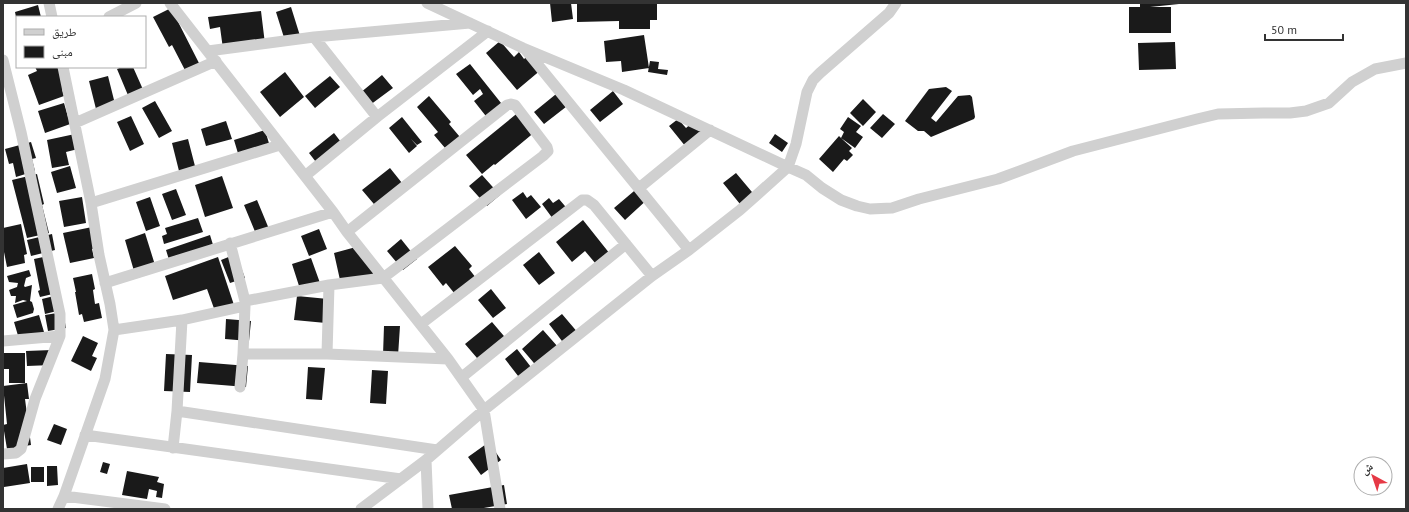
<svg xmlns="http://www.w3.org/2000/svg" width="1409" height="512" font-family="'PT Sans','Noto Naskh Arabic',sans-serif">
<style>
.building{fill:#1a1a1a}
.lines{fill:none;stroke-linecap:round;stroke-linejoin:round}
.street{stroke:#d0d0d0;stroke-width:11}
</style>
<rect width="100%" height="100%" fill="#fff"/>
<path class="building" d="M550 3H571L573 19 552 22Z
M577 3H657V20H650V29H619V21L577 22Z
M1140 3H1179V4L1150 7H1171V33H1129V7H1140Z
M38 5 41 17H16L15 12Z
M291 7 301 39 286 44 276 12Z
M171 8 201 67 187 74 172 45 169 47 153 17Z
M261 11 265 44 223 49 220 27 210 29 208 17Z
M644 35 649 68 622 72 621 61 606 62 604 41Z
M500 41 514 57 519 52 524 59 530 54 542 69 517 90 486 53Z
M1175 42 1176 69 1139 70 1138 43Z
M650 61 659 62 658 69 668 70 667 75 648 72Z
M470 64 505 108 489 120 474 101 483 94 480 89 473 95 456 74Z
M35 67H61L65 88 62 89 64 96 39 105 28 75 37 71Z
M122 67H133L145 94 130 100 117 69Z
M285 72 304 97 280 117 260 92Z
M382 75 393 88 370 105 360 93Z
M108 76 116 108 97 113 89 81Z
M330 76 340 87 315 108 305 96Z
M946 87 952 91 931 118 936 122 958 96 970 95 972 97 975 117 974 119 931 137 924 131H918L905 121 929 89Z
M561 90 571 103 544 124 534 112Z
M613 91 623 104 600 122 590 110Z
M429 96 451 122 449 124 465 143 451 155 434 135 438 132 417 107Z
M863 99 876 112 863 126 850 113Z
M155 101 172 131 159 138 142 108Z
M64 103 68 117 73 123 45 133 38 111Z
M520 111 536 131 495 165 494 164 482 174 466 155Z
M883 114 895 124 882 138 870 128Z
M131 116 144 144 130 151 117 122Z
M402 117 422 142 417 145 411 139 417 146 409 153 389 128Z
M848 117 861 126 856 132 863 137 855 148 841 138 852 148 849 151 853 155 847 161 844 159 833 172 819 159 839 136 841 138 844 132 840 129Z
M678 119 686 128 693 122 707 138 690 152 669 126Z
M226 121 232 139 206 146 201 129Z
M265 130 271 150 240 160 234 140Z
M334 133 344 146 319 166 309 153Z
M75 134 78 149 66 152 69 165 52 168 47 140Z
M775 134 788 143 782 152 769 143Z
M188 139 196 170 180 175 172 143Z
M31 142 36 158 32 159 35 171 16 177 13 163 9 164 5 149Z
M70 166 76 188 57 193 51 172Z
M390 168 406 188 379 210 362 190Z
M736 173 757 198 744 209 723 183Z
M37 174 44 204 42 205 49 233 27 238 12 180Z
M482 175 500 195 487 206 469 186Z
M222 176 233 208 205 217 195 185Z
M640 186 650 197 625 220 614 208Z
M176 189 186 215 172 220 162 194Z
M523 192 527 198 531 195 541 207 526 219 512 200Z
M82 197 86 223 64 227 59 201Z
M150 197 160 226 146 231 136 202Z
M549 198 553 203 559 199 570 212 556 223 542 204Z
M257 200 269 229 256 234 244 205Z
M198 218 203 232 164 244 162 236 167 234 165 228Z
M583 220 614 259 601 270 585 251 572 262 556 242Z
M21 224 27 254 24 255 25 263 7 267 3 247V228Z
M97 226 101 247 92 249 94 258 70 263 63 233Z
M319 229 327 249 309 256 301 236Z
M145 233 155 265 134 271 125 240Z
M52 234 55 250 31 256 27 240Z
M210 235 214 248 170 263 166 250Z
M401 239 417 259 403 270 387 251Z
M455 246 472 266 469 269 480 283 459 299 446 283 443 286 428 267Z
M356 247 376 276 340 280 334 253Z
M539 252 555 273 539 285 523 265Z
M236 254 245 278 230 283 221 260Z
M48 256 57 293 40 297 38 291 40 290 34 259Z
M218 257 235 308 216 314 207 289 173 300 165 276Z
M311 258 320 283 300 289 292 264Z
M29 270 31 276 26 278 24 286 25 287 32 285 30 301 32 302 34 309 33 313 17 318 13 305 27 301 23 300 15 303 16 296H11L9 290 17 287 18 283 9 282 7 276Z
M92 274 95 289 93 290 95 304 99 303 102 318 84 322 82 314 79 315 75 292H76L73 278Z
M491 289 506 308 493 318 478 300Z
M58 295 61 310 45 314 42 299Z
M297 296 328 299 326 323 294 320Z
M63 312 66 328 48 331 45 315Z
M562 314 579 334 565 345 549 324Z
M39 315 44 332 19 339 14 322Z
M226 319 251 321 249 341 225 339Z
M492 322 509 342 483 365 465 344Z
M384 326H400L398 356 383 355Z
M543 330 558 347 539 369 522 349Z
M83 336 98 343 92 356 97 358 91 371 71 361Z
M517 349 534 371 522 381 505 359Z
M52 350V365L27 366 26 351Z
M3 353H25V383H9V369H3Z
M166 354 192 355 190 392 164 391Z
M199 362 248 366 246 387 197 383Z
M308 367 325 368 322 400 306 399Z
M372 370 388 371 386 404 370 403Z
M27 383 29 399H25L31 445 7 449 3 425 7 424 3 386Z
M54 424 67 429 61 445 47 440Z
M489 442 501 460 481 475 468 457Z
M103 462 110 464 107 474 100 472Z
M27 464 30 483 4 487 3 468Z
M47 466H57L58 485 47 486Z
M31 467H44V482H31Z
M127 471 159 477 157 482 164 484 162 498 156 497 157 491 149 489 147 499 122 495Z
M504 485 507 504 478 509H452L449 495Z"/>
<g class="lines">
<path class="street" d="M49 3 52 17
M170 3 333 212 347 232 448 359 484 410 500 509
M896 3 889 13 820 73 813 80 807 92 796 144 788 167 806 175 822 188 841 200 857 206 870 209 892 208 919 199 998 179 1073 151 1197 119 1218 114 1263 113H1290L1306 111 1329 103 1352 82 1375 69 1406 63
M109 17 136 3
M314 37 377 117
M525 49 689 250
M208 51 314 37 470 23
M3 60 21 132 60 314V336L35 399 21 449 16 453 3 454
M75 123 216 61
M305 176 377 117 488 31
M639 188 710 130
M91 203 280 145
M230 243 245 301
M105 283 333 212
M329 285 327 354 448 359
M421 324 582 200H587L594 205 652 276
M114 330 182 320 245 306V301L329 285 383 278 543 156 548 151 547 147 515 105 511 104 507 105 347 232
M3 341 60 336
M243 354H327
M462 377 626 244
M240 387 243 354 245 306
M177 411 437 450
M85 435 401 479
M173 448 177 411 182 320
M426 460 428 509
M64 496 165 509
M58 509 64 496 105 379 114 330 110 304 99 255 91 203 63 67
M361 509 426 460 484 410 652 276 689 250 740 210 788 167 624 90 523 48 427 3"/>
</g>
<rect width="1409" height="512" fill="none" stroke="#333333" stroke-width="8"/>
<rect x="16" y="16" width="130" height="52" fill="#ffffff" stroke="#adadad"/>
<rect x="24" y="29" width="20" height="6" fill="#d0d0d0" stroke="#adadad"/>
<text x="52" y="36" font-size="12" fill="#333333">طريق</text>
<rect x="24" y="46" width="20" height="12" fill="#1a1a1a" stroke="#adadad"/>
<text x="52" y="56" font-size="12" fill="#333333">مبنى</text>
<g transform="translate(1373 476) rotate(320)"><circle r="19" fill="#ffffff" stroke="#adadad"/>
<path d="M0-3L7 15L0 10L-7 15Z" fill="#e63946"/>
<text y="-6" font-size="11" font-weight="bold" text-anchor="middle" fill="#333333">ش</text>
</g>
<path d="M1265 34v6h78v-6" fill="none" stroke="#333333" stroke-width="2"/>
<text x="1271" y="34" font-size="12" fill="#333333" stroke="#ffffff" stroke-width="3" paint-order="stroke">50 m</text>
</svg>
